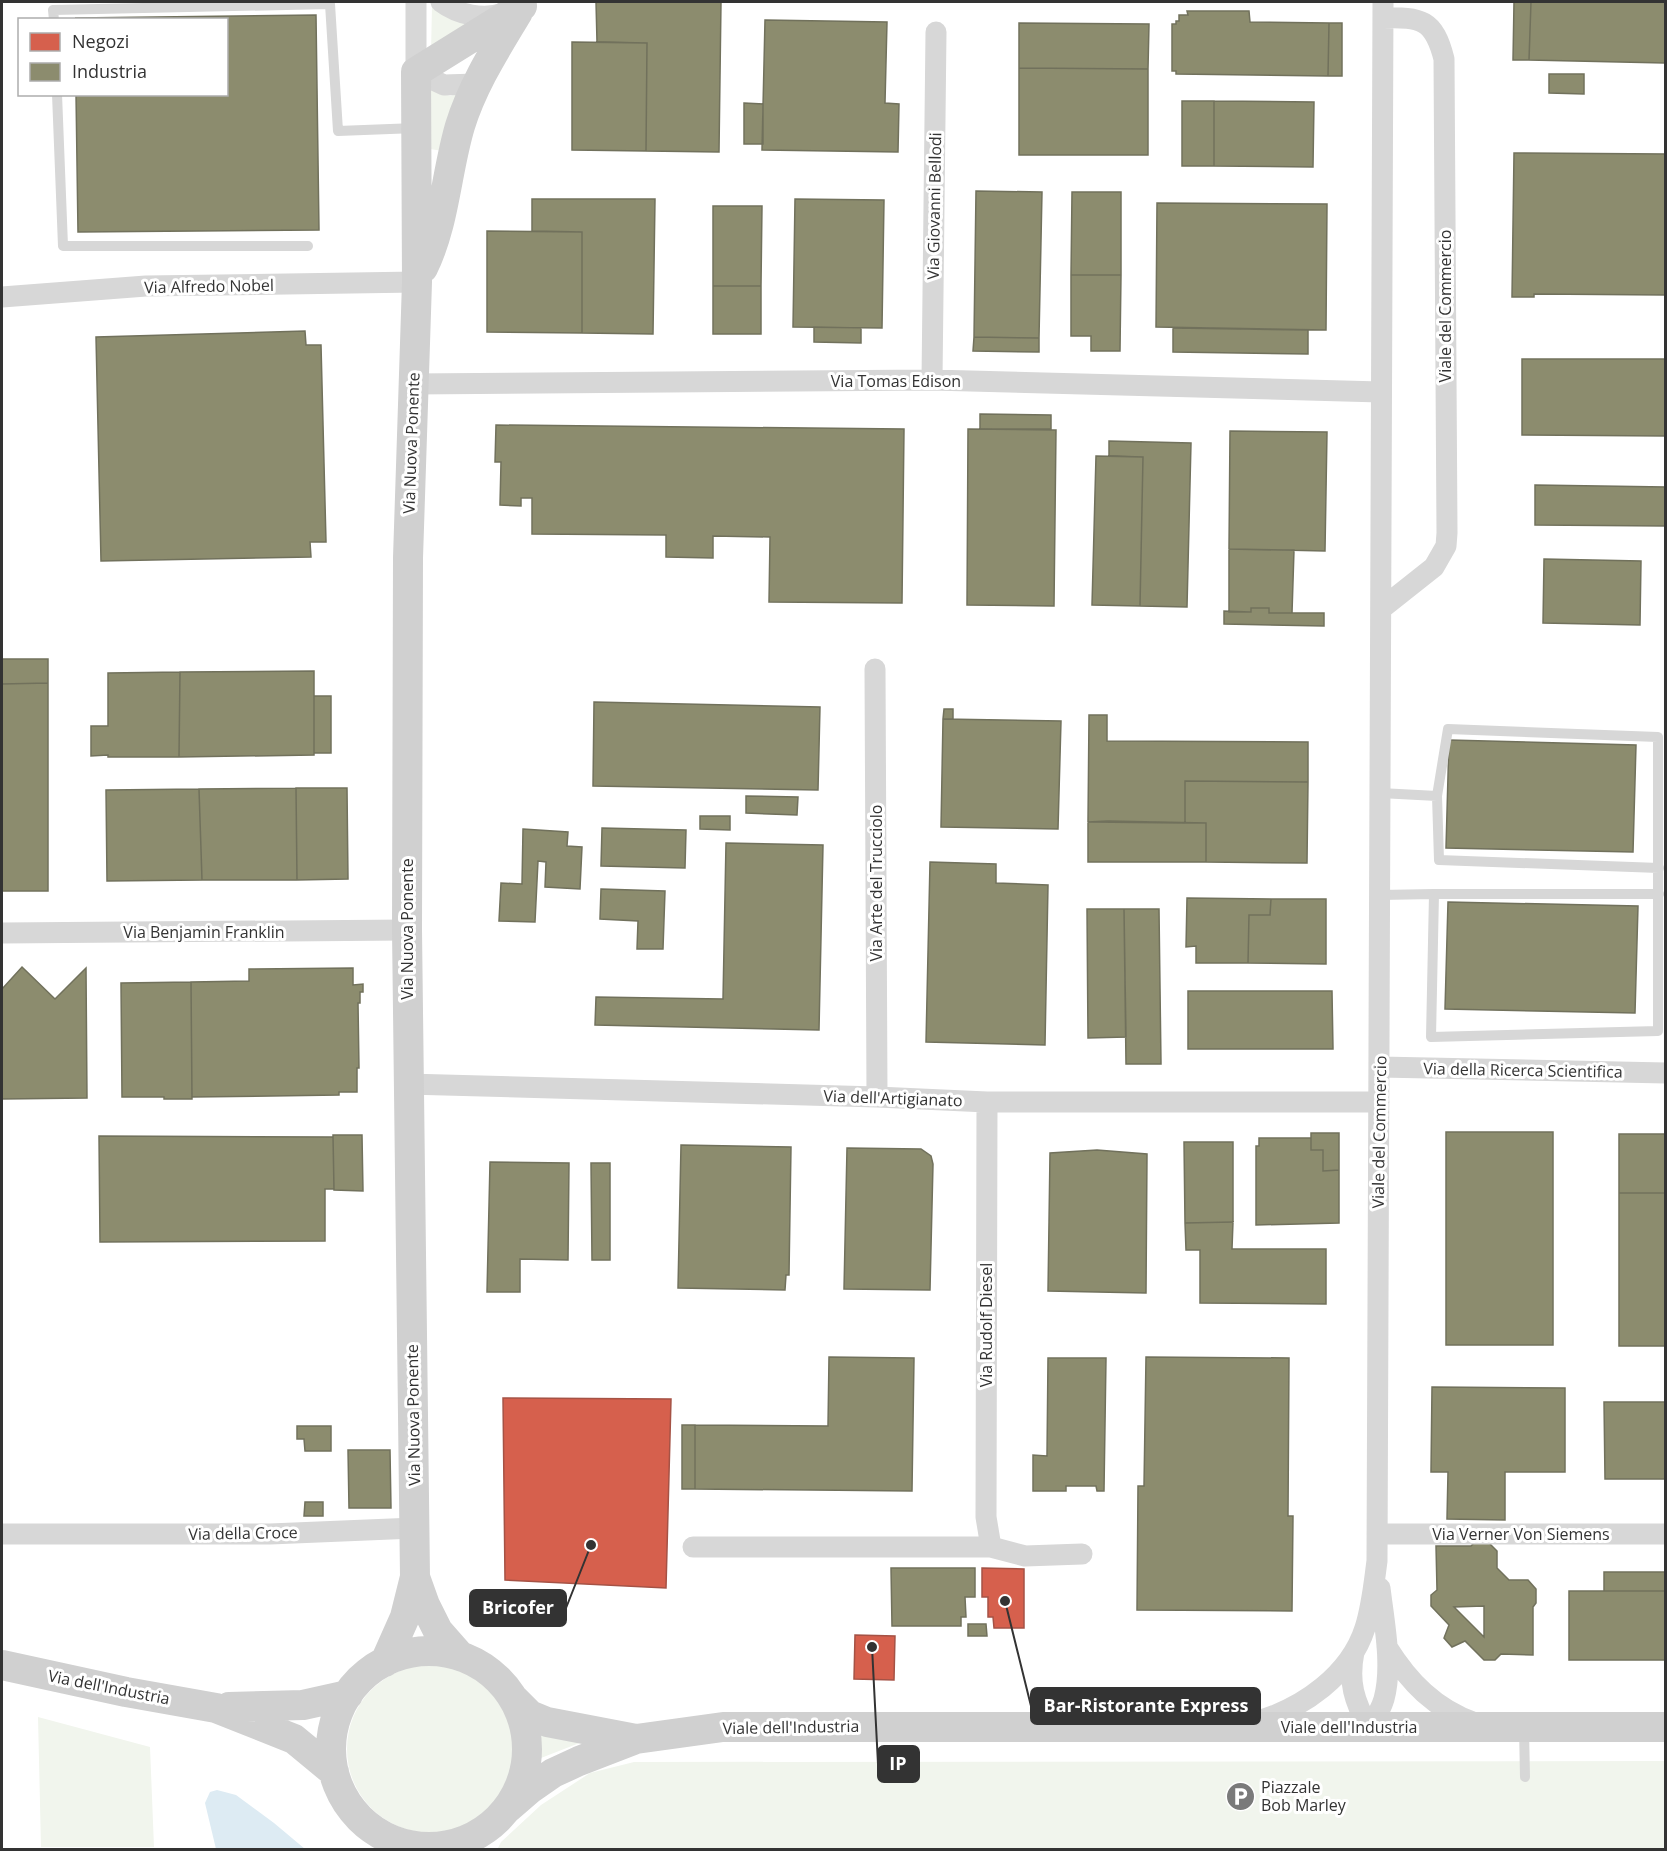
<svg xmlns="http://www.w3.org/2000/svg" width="1667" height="1851" font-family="'Open Sans',sans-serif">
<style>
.green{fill:#f1f5ed}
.water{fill:#ddebf3}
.shops{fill:#d6604d;stroke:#a55245;stroke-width:1.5}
.industry{fill:#8c8c6e;stroke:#71715c;stroke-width:1.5;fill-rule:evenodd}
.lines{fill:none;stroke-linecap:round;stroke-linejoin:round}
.lane{stroke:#d7d7d7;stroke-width:10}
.street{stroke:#d7d7d7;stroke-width:21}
.secondary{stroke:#d0d0d0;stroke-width:30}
.labels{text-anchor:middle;stroke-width:6;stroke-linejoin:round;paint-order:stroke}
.street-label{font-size:16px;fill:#333;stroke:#fff}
.poi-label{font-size:16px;fill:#333;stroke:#fff;text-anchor:start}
.leader{fill:none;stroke:#333;stroke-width:2}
.callout-dot{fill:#333;stroke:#fff;stroke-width:2}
.callout{fill:#333;stroke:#333;stroke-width:2}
.callout-label{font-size:18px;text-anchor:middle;font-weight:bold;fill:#fff}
</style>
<rect width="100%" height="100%" fill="#fff"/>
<path class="green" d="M432 5 476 25 431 53Z
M430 89 450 96 460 93 443 151 430 149Z
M347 1749a84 84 0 1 1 168 0a84 84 0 1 1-168 0Z
M38 1717 150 1747 154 1847H41Z
M539 1732 582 1742 541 1758Z
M1665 1761V1849L497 1850 501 1842 541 1805 590 1773 634 1762Z"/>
<path class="water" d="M217 1790 236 1795 274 1823 305 1849H216L205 1803 210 1792Z"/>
<path class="shops" d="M503 1398 671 1399 666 1588 505 1580Z
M982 1568 1024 1569V1628H994L993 1617H988V1597H982Z
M855 1635 895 1636 894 1680 854 1679Z"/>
<path class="industry" d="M596 2H721L719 152 646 151 647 43 597 42Z
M1514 2H1531L1529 60H1513Z
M1531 2H1666V71L1665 63 1529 60Z
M1187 11H1249L1250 22 1329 23 1328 76 1176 74V71H1172V24H1176V21H1179V15H1188Z
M316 15 319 230 78 232 76 94H226V20L75 18Z
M765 20 887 22 885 103 899 104 898 152 762 150Z
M1019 23 1149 24 1148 69 1019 68Z
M1329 23H1342V76H1328Z
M572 42 647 43 646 151 572 150Z
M1019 68 1148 69V155H1019Z
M1549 74H1584V94L1549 93Z
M1182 101H1214V166H1182Z
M1214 101 1314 102 1313 167 1214 166Z
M744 103 763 104V144H744Z
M1514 153 1666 154V295L1534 294V297H1512Z
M976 191 1042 192 1039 338 974 337Z
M1072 192H1121V275H1071Z
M532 199H655L653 334 582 333V232L532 231Z
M795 199 884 200 882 328 793 327Z
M1157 203 1327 204 1326 330 1156 327Z
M713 206H762L761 286H713Z
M487 231 582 232V333L487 332Z
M1071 275H1121L1120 351H1091V336H1071Z
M713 286H761V334H713Z
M814 327 861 328V343L814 342Z
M1173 328 1308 330V354L1173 352Z
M305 331 306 345H321L326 542H310L311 557 101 561 96 337Z
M974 337 1039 338V352L973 351Z
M1522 359H1666V436L1522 435Z
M980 414 1051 415V429H980Z
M496 425 904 429 902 603 769 602 770 537 713 536V558L666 557V535L532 534V498H521V506L500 505 501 462H495Z
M968 429 1056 430 1054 606 967 605Z
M1230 431 1327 432 1325 551 1229 549Z
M1109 441 1191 443 1187 607 1140 606 1143 457 1109 456Z
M1096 456 1143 457 1140 606 1092 605Z
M1535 485 1666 487V526L1535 525Z
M1229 549 1294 550 1292 613H1269V608H1251V612H1229Z
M1544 559 1641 561 1640 625 1543 623Z
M1251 608H1269V613H1324V626L1224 624V611L1251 612Z
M2 659H48V683L2 684Z
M314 671V755L179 757 180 672Z
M180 672 179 757H108V755L91 756V726H108V673Z
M48 683V891H2V684Z
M314 696H331V753H314Z
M594 702 820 707 818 790 593 786Z
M944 709H953V719H943Z
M1089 715H1107V741L1308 742V782L1185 781V823L1088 822Z
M943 719 1061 721 1058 829 941 827Z
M1449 740 1636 745 1633 852 1446 848Z
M1185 781 1308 782 1307 863 1206 862V823H1185Z
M296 788H347L348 879 297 880Z
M296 788 297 880H202L199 789Z
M199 789 202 880 107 881 106 790Z
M746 796 798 797 797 815 746 813Z
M700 816H730V830L700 829Z
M1108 821 1206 823V862H1088V822Z
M602 828 686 830 685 868 601 866Z
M523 829 568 832 567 846 582 847 580 889 545 887 546 862 538 861 535 922 499 921 501 883 522 884Z
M726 843 823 845 819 1030 595 1025 596 997 723 999Z
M930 862 996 864V883L1048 885 1045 1045 926 1042Z
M601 889 665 891 663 949H637L638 921 600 919Z
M1187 898 1271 899 1270 915H1249L1248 963H1196V946L1186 947Z
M1271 899H1326V964L1248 963 1249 915H1270Z
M1448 902 1638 906 1635 1013 1445 1009Z
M1087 909H1124L1126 1037 1088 1038Z
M1124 909H1159L1161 1064H1126Z
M22 967 55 999 86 968 87 1098 2 1099V989Z
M353 968V985L363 984V992H360V1003H358L359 1068H357V1092H339V1095L192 1097 191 982 249 981V969Z
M191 982 192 1099H164V1097H122L121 983Z
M1188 991H1332L1333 1049H1188Z
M1446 1132H1553V1345H1446Z
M1311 1133H1339V1170L1323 1171V1150H1311Z
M1619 1134H1666V1193H1619Z
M333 1135H362L363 1191 334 1190Z
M99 1136 333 1137 334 1189H325V1241L100 1242Z
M1259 1138H1311V1150H1323V1171L1339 1170V1223L1256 1225V1146H1259Z
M1184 1142H1233V1222L1185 1223Z
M681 1145 791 1147 789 1275H786L785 1290 678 1288Z
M847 1148 921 1149 931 1156 933 1164 930 1290 844 1289Z
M1097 1150 1147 1154 1146 1293 1048 1291 1050 1153Z
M490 1162 569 1163 568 1260 520 1259V1292H487Z
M591 1163H610V1260H592Z
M1619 1193H1666V1346H1619Z
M1233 1222 1232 1249H1326V1304L1200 1303V1250H1186L1185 1223Z
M829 1357 914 1358 912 1491 695 1489V1425L828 1426Z
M1146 1357 1289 1358 1288 1516H1293L1292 1611 1137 1610 1138 1486H1144Z
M1048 1358H1106L1104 1491H1097L1096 1486H1066V1491H1033V1455L1047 1456Z
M1432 1387 1565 1388V1472H1505V1520L1447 1519 1448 1472H1431Z
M1604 1402H1666V1479H1605Z
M682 1425H695V1489H682Z
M297 1426H331V1451H305L304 1439H297Z
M348 1450H390L391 1508H349Z
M305 1502H323V1516H304Z
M1474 1543H1489L1497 1551V1568L1509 1580H1528L1536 1589V1603L1533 1607V1655L1501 1654 1495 1660H1484L1465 1641 1452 1647 1444 1638 1449 1625 1431 1606V1595L1437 1590 1436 1546H1471ZM1484 1606V1637L1454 1607Z
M891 1568H975V1597H965L966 1617H961V1626H892Z
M1604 1572H1666V1591H1604Z
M1569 1591H1666V1660H1569Z
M968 1624H986L987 1636H968Z"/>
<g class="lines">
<path class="lane" d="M54 20 53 10 330 4 338 131 416 128
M57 94 63 246H308
M1437 796 1439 860 1659 868
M1434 894H1659
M1380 895 1434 894 1431 1037 1658 1031V737L1448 729 1437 796 1380 793
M1524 1729 1525 1777"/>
<path class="street" d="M416 2V72L444 85 476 84
M441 2C458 15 484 20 504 13
M2 297 146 286 417 282
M932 380 936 32
M412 384 932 380 1381 392
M1381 609 1434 567 1446 546 1447 533 1444 59C1434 19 1421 17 1383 18
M875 669 877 1097
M2 933 407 930
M1380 1067 1666 1073
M407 1084 877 1097 987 1102H1379
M987 1102 986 1517 991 1547
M2 1534H270L415 1528
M1377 1534H1666
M693 1547H991L1025 1556 1082 1554
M1387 1647C1409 1682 1435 1709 1475 1723
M1354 1652C1348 1682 1354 1701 1369 1728 1375 1719 1381 1710 1384 1699 1393 1666 1384 1622 1380 1588
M1258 1721C1303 1708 1350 1675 1365 1628 1372 1606 1374 1583 1377 1561L1383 2"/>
<path class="secondary" d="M423 268C445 223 446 173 460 126 473 84 496 49 518 12
M415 1577 425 1605 438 1631 460 1656
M331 1749a98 98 0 1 1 196 0a98 98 0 1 1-196 0Z
M385 1662 405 1617 415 1577 407 930 408 558 417 282 416 72 522 6
M2 1665 126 1692 216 1708 294 1739 334 1772
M514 1699 530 1715 547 1722 636 1739
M229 1707 303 1705 348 1695
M508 1808 530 1789 553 1773 579 1761 636 1739 723 1727H1666"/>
</g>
<defs>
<symbol id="parking-disc" viewBox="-11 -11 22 22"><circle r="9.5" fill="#7a7a7a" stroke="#fff"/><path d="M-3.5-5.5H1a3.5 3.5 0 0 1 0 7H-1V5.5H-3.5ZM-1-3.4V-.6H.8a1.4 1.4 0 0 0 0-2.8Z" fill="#fff"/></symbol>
</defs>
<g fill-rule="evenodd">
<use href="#parking-disc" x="1224" y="1780" width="33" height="33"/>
</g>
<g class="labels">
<g class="street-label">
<text transform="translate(934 206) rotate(-89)" y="6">Via Giovanni Bellodi</text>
<text transform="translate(209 286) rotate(-1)" y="6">Via Alfredo Nobel</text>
<text transform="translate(1445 306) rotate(-90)" y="6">Viale del Commercio</text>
<text x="896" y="387">Via Tomas Edison</text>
<text transform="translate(411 443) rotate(-88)" y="6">Via Nuova Ponente</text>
<text transform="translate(876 883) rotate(-90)" y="6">Via Arte del Trucciolo</text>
<text transform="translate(407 929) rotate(-90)" y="6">Via Nuova Ponente</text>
<text x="204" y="938">Via Benjamin Franklin</text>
<text transform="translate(1523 1070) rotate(1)" y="6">Via della Ricerca Scientifica</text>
<text transform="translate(893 1098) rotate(2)" y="6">Via dell'Artigianato</text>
<text transform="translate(1379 1132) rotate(-89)" y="6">Viale del Commercio</text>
<text transform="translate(986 1325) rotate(-90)" y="6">Via Rudolf Diesel</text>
<text transform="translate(413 1415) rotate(-91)" y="6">Via Nuova Ponente</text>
<text transform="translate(243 1533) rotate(-1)" y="6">Via della Croce</text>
<text x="1521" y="1540">Via Verner Von Siemens</text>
<text transform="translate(109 1687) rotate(11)" y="6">Via dell'Industria</text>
<text transform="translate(791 1727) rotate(-1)" y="6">Viale dell'Industria</text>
<text x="1349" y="1733">Viale dell'Industria</text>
</g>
<g class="poi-label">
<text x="1261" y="1793">Piazzale<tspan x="1261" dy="18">Bob Marley</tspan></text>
</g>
</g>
<path class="leader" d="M591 1545L566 1608M1005 1601L1031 1706M872 1647L878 1764"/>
<g class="callout-dot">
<circle cx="591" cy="1545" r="6"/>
<circle cx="1005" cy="1601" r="6"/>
<circle cx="872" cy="1647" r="6"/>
</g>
<g class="callout">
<rect x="470" y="1590" width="96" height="36" rx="6"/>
<rect x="1031" y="1688" width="229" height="36" rx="6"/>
<rect x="878" y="1746" width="41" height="36" rx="6"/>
</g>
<g class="callout-label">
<text x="518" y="1614">Bricofer</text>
<text x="1146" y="1712">Bar-Ristorante Express</text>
<text x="898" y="1770">IP</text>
</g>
<rect width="1667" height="1851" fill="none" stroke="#333333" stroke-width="6"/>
<rect x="18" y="18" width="210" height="78" fill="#ffffff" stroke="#adadad" stroke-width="1.5"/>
<rect x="30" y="33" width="30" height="18" fill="#d6604d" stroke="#adadad" stroke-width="1.5"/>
<text x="72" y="48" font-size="18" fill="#333333">Negozi</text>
<rect x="30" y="63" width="30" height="18" fill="#8c8c6e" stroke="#adadad" stroke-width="1.5"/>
<text x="72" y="78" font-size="18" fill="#333333">Industria</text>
</svg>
